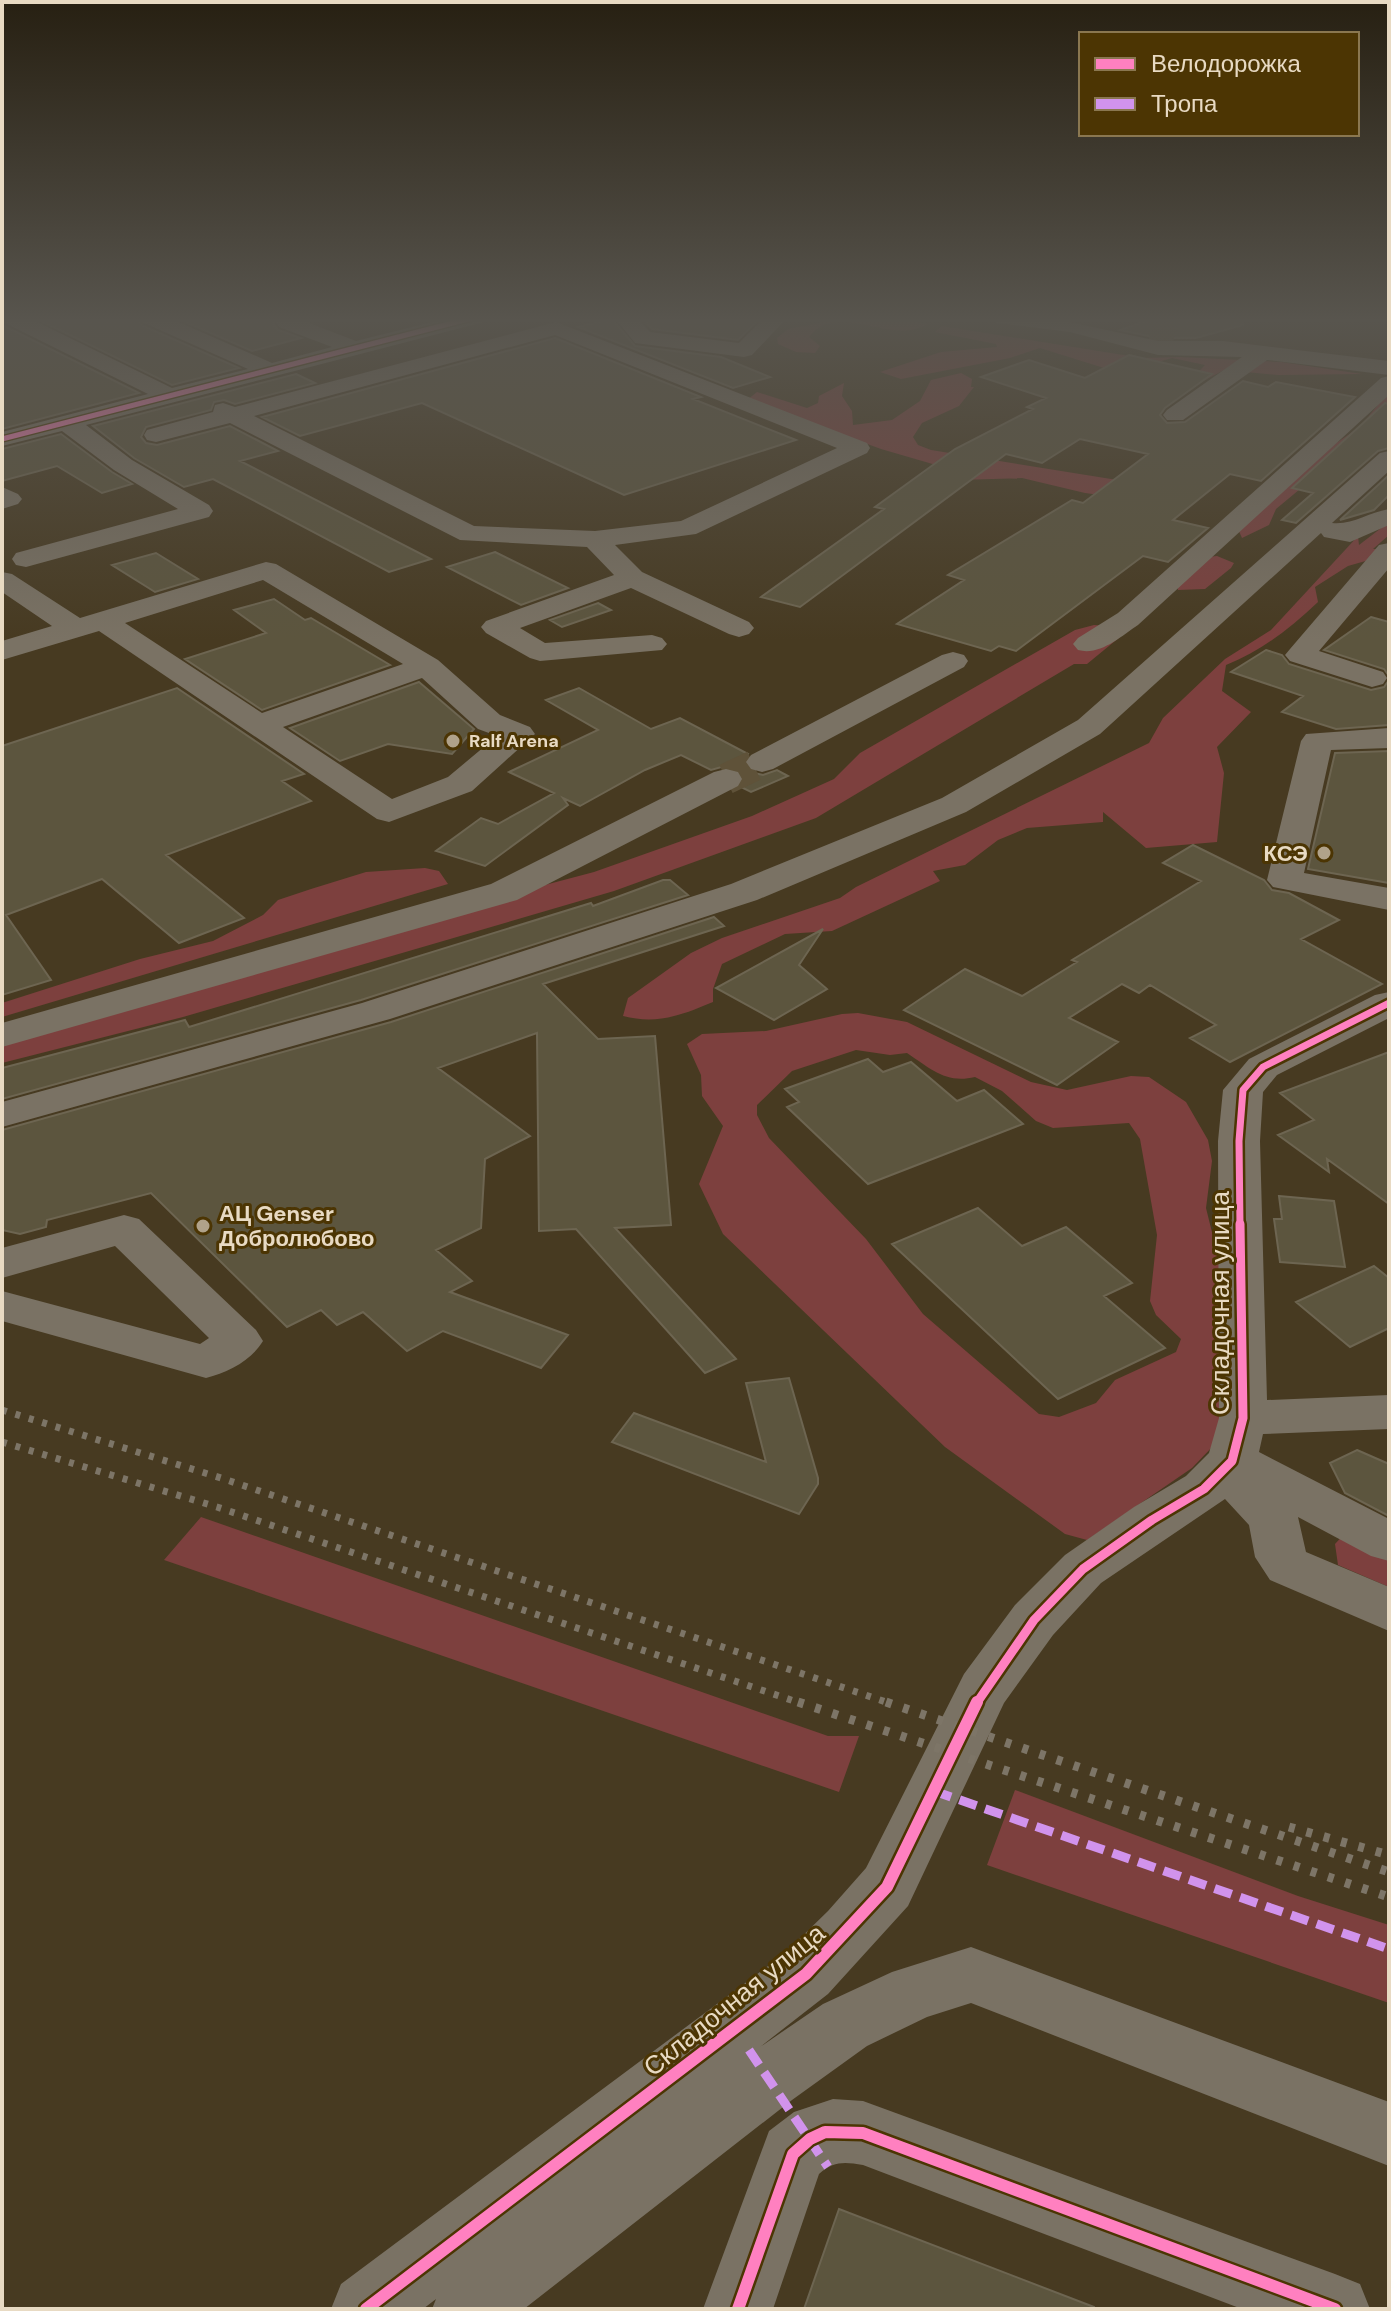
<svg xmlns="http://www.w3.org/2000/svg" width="1391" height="2311" font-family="'DM Sans',sans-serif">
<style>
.green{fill:#7d403e;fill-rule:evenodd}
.building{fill:#5c553e;stroke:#6d6551;stroke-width:2}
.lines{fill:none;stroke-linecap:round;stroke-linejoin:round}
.minor-tunnel-far1{stroke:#5f5239;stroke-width:24;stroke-dasharray:24 12;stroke-linecap:butt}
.minor-tunnel{stroke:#5f5239;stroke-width:31;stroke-dasharray:31 15;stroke-linecap:butt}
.minor{fill:#7a7264;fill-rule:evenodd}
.rail-far1{stroke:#7d7567;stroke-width:7;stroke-dasharray:5 9;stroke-linecap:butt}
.rail{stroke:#7d7567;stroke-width:9;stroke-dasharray:6 12;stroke-linecap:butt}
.quiet{stroke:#d193ec;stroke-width:9;stroke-dasharray:18 9;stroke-linecap:butt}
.cycleway-far3-casing{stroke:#4c3503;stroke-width:8}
.cycleway-far2-casing{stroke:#4c3503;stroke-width:12}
.cycleway-far1-casing{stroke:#4c3503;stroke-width:14}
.cycleway-casing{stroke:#4c3503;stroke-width:17}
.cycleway-far3{stroke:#ff80c0;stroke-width:5}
.cycleway-far2{stroke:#ff80c0;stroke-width:7}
.cycleway-far1{stroke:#ff80c0;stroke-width:9}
.cycleway{stroke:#ff80c0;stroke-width:12}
.poi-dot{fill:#b0a28a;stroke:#4c3503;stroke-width:3}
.labels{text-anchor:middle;stroke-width:6;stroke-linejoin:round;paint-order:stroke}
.far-poi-label{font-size:18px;font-weight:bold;fill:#e8dac3;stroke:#4c3503;text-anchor:start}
.poi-label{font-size:22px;font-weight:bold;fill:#e8dac3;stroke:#4c3503;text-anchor:end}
.near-street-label{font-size:26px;fill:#e8dac3;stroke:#4c3503}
</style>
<rect width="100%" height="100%" fill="#473a21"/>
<path class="green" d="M821 317H892L927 324C891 347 838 299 809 337L820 346 815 353 796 352 778 344 777 338 788 329 820 323Z
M942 326 1142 358 1180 357 1281 362 1362 374 1278 375 1224 370 1175 396 1205 365 1172 358 1120 373 1040 348 1010 358 901 379 880 372 941 352 997 347 996 344 935 332Z
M961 373 972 379 971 387H974L959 406 922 423 913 437 918 445 931 450 1161 487 1199 500 1183 506 1085 493 1022 478 959 480 936 465 881 449 747 400 757 392 807 408 818 403 819 396 844 383 842 396 852 411 853 425 892 420 920 401 931 380Z
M1389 391V415L1276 509 1269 525 1242 538 1238 529 1314 458 1360 427Z
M1389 522V535L1373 549H1381L1376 558 1348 566 1315 587 1318 602C1289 629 1263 650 1226 665L1222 691 1251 712 1217 747 1224 773 1217 842 1146 848 1103 812V822L1027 828 998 840 965 865 933 871 940 881 832 931 785 934 722 964 713 989V1002C682 1015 657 1025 623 1016L628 998 691 953 722 938 840 898 856 887 1149 743 1163 718 1225 659 1271 630 1358 536 1359 545Z
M1217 556 1234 563 1231 568 1205 589 1178 590 1176 581 1208 557Z
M1094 625 1120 627 1126 632 1087 664H1074L816 818 614 891 183 1017 2 1063V1038L397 924 594 872 752 816 834 779 860 753 1075 630Z
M425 868 439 871 448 884 2 1017V1003L140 959 213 941 263 915 278 900 311 889 366 872Z
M858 1013 907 1022 1031 1082 1067 1090 1131 1076 1149 1077 1186 1102 1208 1140 1212 1161 1206 1208 1226 1289V1415L1216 1443 1192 1468 1087 1540 1065 1534 945 1447 723 1234 699 1184 723 1126 702 1096 701 1075 687 1044 702 1034 766 1031 842 1014ZM856 1050 890 1055 907 1053C931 1069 946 1084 975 1077L1002 1091 1036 1121 1053 1128 1129 1123 1140 1139 1157 1235 1150 1301 1156 1315 1181 1339 1176 1352 1115 1380 1096 1403 1059 1417 1039 1414 923 1314 866 1239 769 1138 757 1115V1105L792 1071Z
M201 1517 828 1736H859L839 1792 164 1560Z
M1349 1529H1389V1587L1338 1565 1335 1544Z
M1015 1790 1298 1896 1389 1925V2003L987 1865Z"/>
<path class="building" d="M33 317H137L141 325 239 368 172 385Z
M174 317H274L277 318 273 324 278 330 301 338 252 351Z
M641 317H761L738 340 652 329Z
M1158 317H1242L1243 325 1196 338H1158L1120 330Z
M612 319 635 346 721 357 770 377 733 388 578 327Z
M2 325 139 393 2 429Z
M555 338 701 397 693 399 796 440 624 495 422 403 300 436 262 417Z
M1129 355 1212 374 1165 408 1160 415 1167 423 1185 422 1243 381 1268 387 1276 382 1355 397 1261 481 1230 474 1173 520 1208 528 1168 562 1143 556 1016 651 999 646 991 651 897 624 964 580 948 575 1072 500 1083 503 1148 454 1080 439 1042 463 1006 454 800 607 761 597 884 509 875 507 955 449 1033 409 1027 407 1046 398 981 377 1029 360 1085 378Z
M296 374 315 383 235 404 224 400 214 402 211 410 146 427 141 437 146 443 157 445 230 426 278 451 240 461 431 559 389 572 213 479 184 487 134 458 93 426Z
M1385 403 1389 404V448L1378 451 1296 523 1282 520 1313 493 1292 488Z
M61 434 112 472 132 484 102 493 57 466 2 481V449Z
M1389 475V495L1374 510 1340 520Z
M495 552 568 588 521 605 447 567Z
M156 553 198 579 155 592 112 565Z
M274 599 305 620 311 618 390 665 262 710 185 659 266 633 234 610Z
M598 603 611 610 562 627 550 620Z
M1371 617 1389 622V676L1384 669 1324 650Z
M1266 650 1282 655 1289 664 1371 690 1384 687 1389 680V725L1336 729 1282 712 1303 696 1231 672Z
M419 682 474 729 452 754 388 744 340 761 290 728Z
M177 688 304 774 282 781 311 801 166 855 244 918 179 943 102 879 6 915 51 980 2 995V746Z
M579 688 651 729 680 718 748 754 743 762 750 772 763 775 777 770 788 776 751 792 741 787 745 778 739 769 725 766 711 770 681 755 645 770 580 806 563 798 568 805 485 866 436 851 481 818 498 824 554 793 509 772 598 730 546 700Z
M1389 751V883L1308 869 1335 753Z
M1193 845 1264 880 1272 890 1289 893 1339 920 1301 939 1382 984 1230 1062 1190 1038 1216 1025 1150 985 1139 993 1122 984 1069 1018 1118 1042 1057 1085 904 1010 965 969 1022 996 1077 962 1072 960 1201 881 1163 863Z
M663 880H670L688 895 361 1000 2 1099V1068L185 1020 189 1027 591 903 593 906Z
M714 917 724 926 543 984 598 1039 655 1036 671 1225 615 1228 736 1359 705 1373 576 1229 539 1231 537 1033 438 1068 530 1136 485 1159 481 1228 436 1250 472 1281 450 1292 568 1335 541 1368 443 1331 407 1351 363 1312 337 1325 321 1310 287 1327 151 1193 47 1220 46 1227 20 1234 2 1230V1130L391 1022Z
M823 929 799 965 827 989 774 1020 716 988Z
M1389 1052V1204L1327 1159 1329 1172 1278 1135 1314 1120 1280 1093Z
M868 1059 883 1072 911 1062 957 1101 984 1090 1023 1124 868 1184 787 1107 799 1102 785 1089Z
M1279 1196 1334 1201 1345 1267 1280 1262 1274 1219H1282Z
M978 1208 1022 1246 1066 1227 1132 1283 1104 1296 1165 1348 1058 1399 892 1244Z
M1374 1266 1389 1278V1328L1350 1347 1296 1302Z
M789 1378 818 1478V1484L799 1514 612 1442 634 1413 766 1462 746 1383Z
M1357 1450 1389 1464V1516L1345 1493 1330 1463Z
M839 2209 1094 2307V2309H804Z"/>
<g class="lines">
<path class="minor-tunnel-far1" d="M1152 329 1186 341"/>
<path class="minor-tunnel" d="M726 779 762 762"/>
<path class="minor" d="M2 317H27L172 388 248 369 142 322 140 317H167L272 363 332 347 279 327 276 322 283 317H318L309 323 356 341 452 317H487L484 322 86 425 132 460 209 505 213 511 209 517 26 567 16 565 12 559 16 553 178 509 114 470 62 431 2 446V432L148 394 3 322Z
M614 317H637L650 332 739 343 765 317H788L752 355 744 357 635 343Z
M986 317H1046L1158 341H1223L1389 361V375L1267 360 1183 420H1167L1163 415 1167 410 1242 357 1158 355 1070 332 997 323Z
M556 322 867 443 870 448 867 453 696 534 615 545 642 572 749 622 754 628 749 634 739 637 729 634 631 588 520 628 545 643 652 635 662 638 667 644 662 650 540 661 530 658 486 633 481 627 486 621 614 575 587 547 460 540 230 423 156 442 147 440 144 435 147 430 213 412 215 405 223 403 235 407ZM555 335 837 448 681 521 595 531 474 526 254 416Z
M1389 376V395L1138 625C1120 637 1100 656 1078 650L1073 644 1078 638 1118 613 1381 378Z
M1389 451V471L1332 523C1353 525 1367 513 1389 509V525L1350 542 1324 537 1321 533 1100 734 966 812 757 900 390 1019 2 1127V1102L362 1003 731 884 942 798 1078 720 1380 453Z
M2 487 18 494 22 499 18 504 2 509Z
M1389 543V568L1319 651 1383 672 1387 678 1383 684 1372 687 1290 661 1285 655 1290 649 1379 545Z
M266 562 276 564 438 660 500 715 530 727 535 734 472 791 389 822 377 819 99 631 2 660V641L52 626 2 592V572L12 574 80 618ZM263 580 403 664 262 713 125 623ZM422 678 478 729 497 736 448 777 392 799 283 727Z
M953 652 964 655 968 661 964 667 773 769 762 772 751 769 746 762 751 755 942 655Z
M1389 728V748L1331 750 1304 873 1389 888V910L1273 887 1267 880 1301 741 1306 734Z
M726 769 738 772 742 779 738 786 517 900 2 1047V1023L491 884 714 772Z
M1389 992V1018L1277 1075 1263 1092 1260 1141 1267 1400 1389 1395V1429L1263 1434 1259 1452 1389 1519V1561L1371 1556 1298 1517 1306 1552 1389 1587V1631L1270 1580 1255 1557 1249 1525 1225 1499 1101 1583 1053 1635 1004 1703 908 1906 828 1994 760 2047 823 2004 892 1972 971 1947 1389 2102V2166L971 2003 927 2017 867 2046 792 2100 524 2309H432L436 2299 423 2309H331L341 2284 784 1954 828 1911 866 1868 964 1674 1015 1605 1065 1555 1134 1507 1186 1476 1209 1453 1219 1418 1218 1141 1223 1090 1249 1059 1375 995Z
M124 1215 139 1219 256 1330 263 1341C251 1361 228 1372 206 1378L2 1321V1291L200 1344 209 1338 115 1246 2 1278V1248Z
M833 2099 863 2101 1335 2274 1360 2284 1370 2309H1242L863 2165C844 2162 834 2161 819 2174L773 2309H703L769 2131 794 2112Z"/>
<path class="rail-far1" d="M2 1410 221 1478 892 1704
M2 1442 217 1507 803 1704"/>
<path class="rail" d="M798 1702 1389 1897
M886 1702 1389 1872
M1289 1827 1389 1855"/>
<path class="quiet" d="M934 1791 1389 1949
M749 2050 828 2167"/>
<defs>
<path id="cycleway-far3" d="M2 439 476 317"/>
<path id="cycleway-far2" d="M1240 1226 1239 1141 1243 1090 1263 1067 1389 1003"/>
<path id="cycleway-far1" d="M976 1704 1034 1620 1083 1569 1152 1520 1204 1489 1232 1461 1243 1418 1240 1224"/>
<path id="cycleway" d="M366 2309 806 1974 887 1887 977 1702
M738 2309 793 2154 810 2139 825 2132 863 2133 1335 2309"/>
</defs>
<use href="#cycleway-far3" class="cycleway-far3-casing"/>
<use href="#cycleway-far2" class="cycleway-far2-casing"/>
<use href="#cycleway-far1" class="cycleway-far1-casing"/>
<use href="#cycleway" class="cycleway-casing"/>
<use href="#cycleway-far3" class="cycleway-far3"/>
<use href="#cycleway-far2" class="cycleway-far2"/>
<use href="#cycleway-far1" class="cycleway-far1"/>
<use href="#cycleway" class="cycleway"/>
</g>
<linearGradient id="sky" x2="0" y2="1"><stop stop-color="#272012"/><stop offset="0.5" stop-color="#58554e"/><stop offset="1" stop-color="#58554e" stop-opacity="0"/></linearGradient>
<rect width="1391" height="640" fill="url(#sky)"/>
<g class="poi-dot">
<circle cx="453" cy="741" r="8"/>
<circle cx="1324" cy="853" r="8"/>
<circle cx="203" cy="1226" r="8"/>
</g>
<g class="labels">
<g class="far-poi-label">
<text x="469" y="747">Ralf Arena</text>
</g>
<g class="poi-label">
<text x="1308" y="861">КСЭ</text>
<text x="219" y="1221" text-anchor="start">АЦ Genser<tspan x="219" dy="25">Добролюбово</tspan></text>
</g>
<g class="near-street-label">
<text transform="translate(1220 1303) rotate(-90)" y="9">Складочная улица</text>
<text transform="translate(734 2000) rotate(-39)" y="9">Складочная улица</text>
</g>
</g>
<rect width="1391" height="2311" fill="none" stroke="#e8dac3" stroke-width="8"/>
<rect x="1079" y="32" width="280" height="104" fill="#4c3503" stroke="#8a7750" stroke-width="2"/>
<rect x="1095" y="58" width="40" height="12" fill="#ff80c0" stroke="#8a7750" stroke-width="2"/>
<text x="1151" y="72" font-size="24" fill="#e8dac3">Велодорожка</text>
<rect x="1095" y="98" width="40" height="12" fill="#d193ec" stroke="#8a7750" stroke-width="2"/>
<text x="1151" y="112" font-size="24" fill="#e8dac3">Тропа</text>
</svg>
